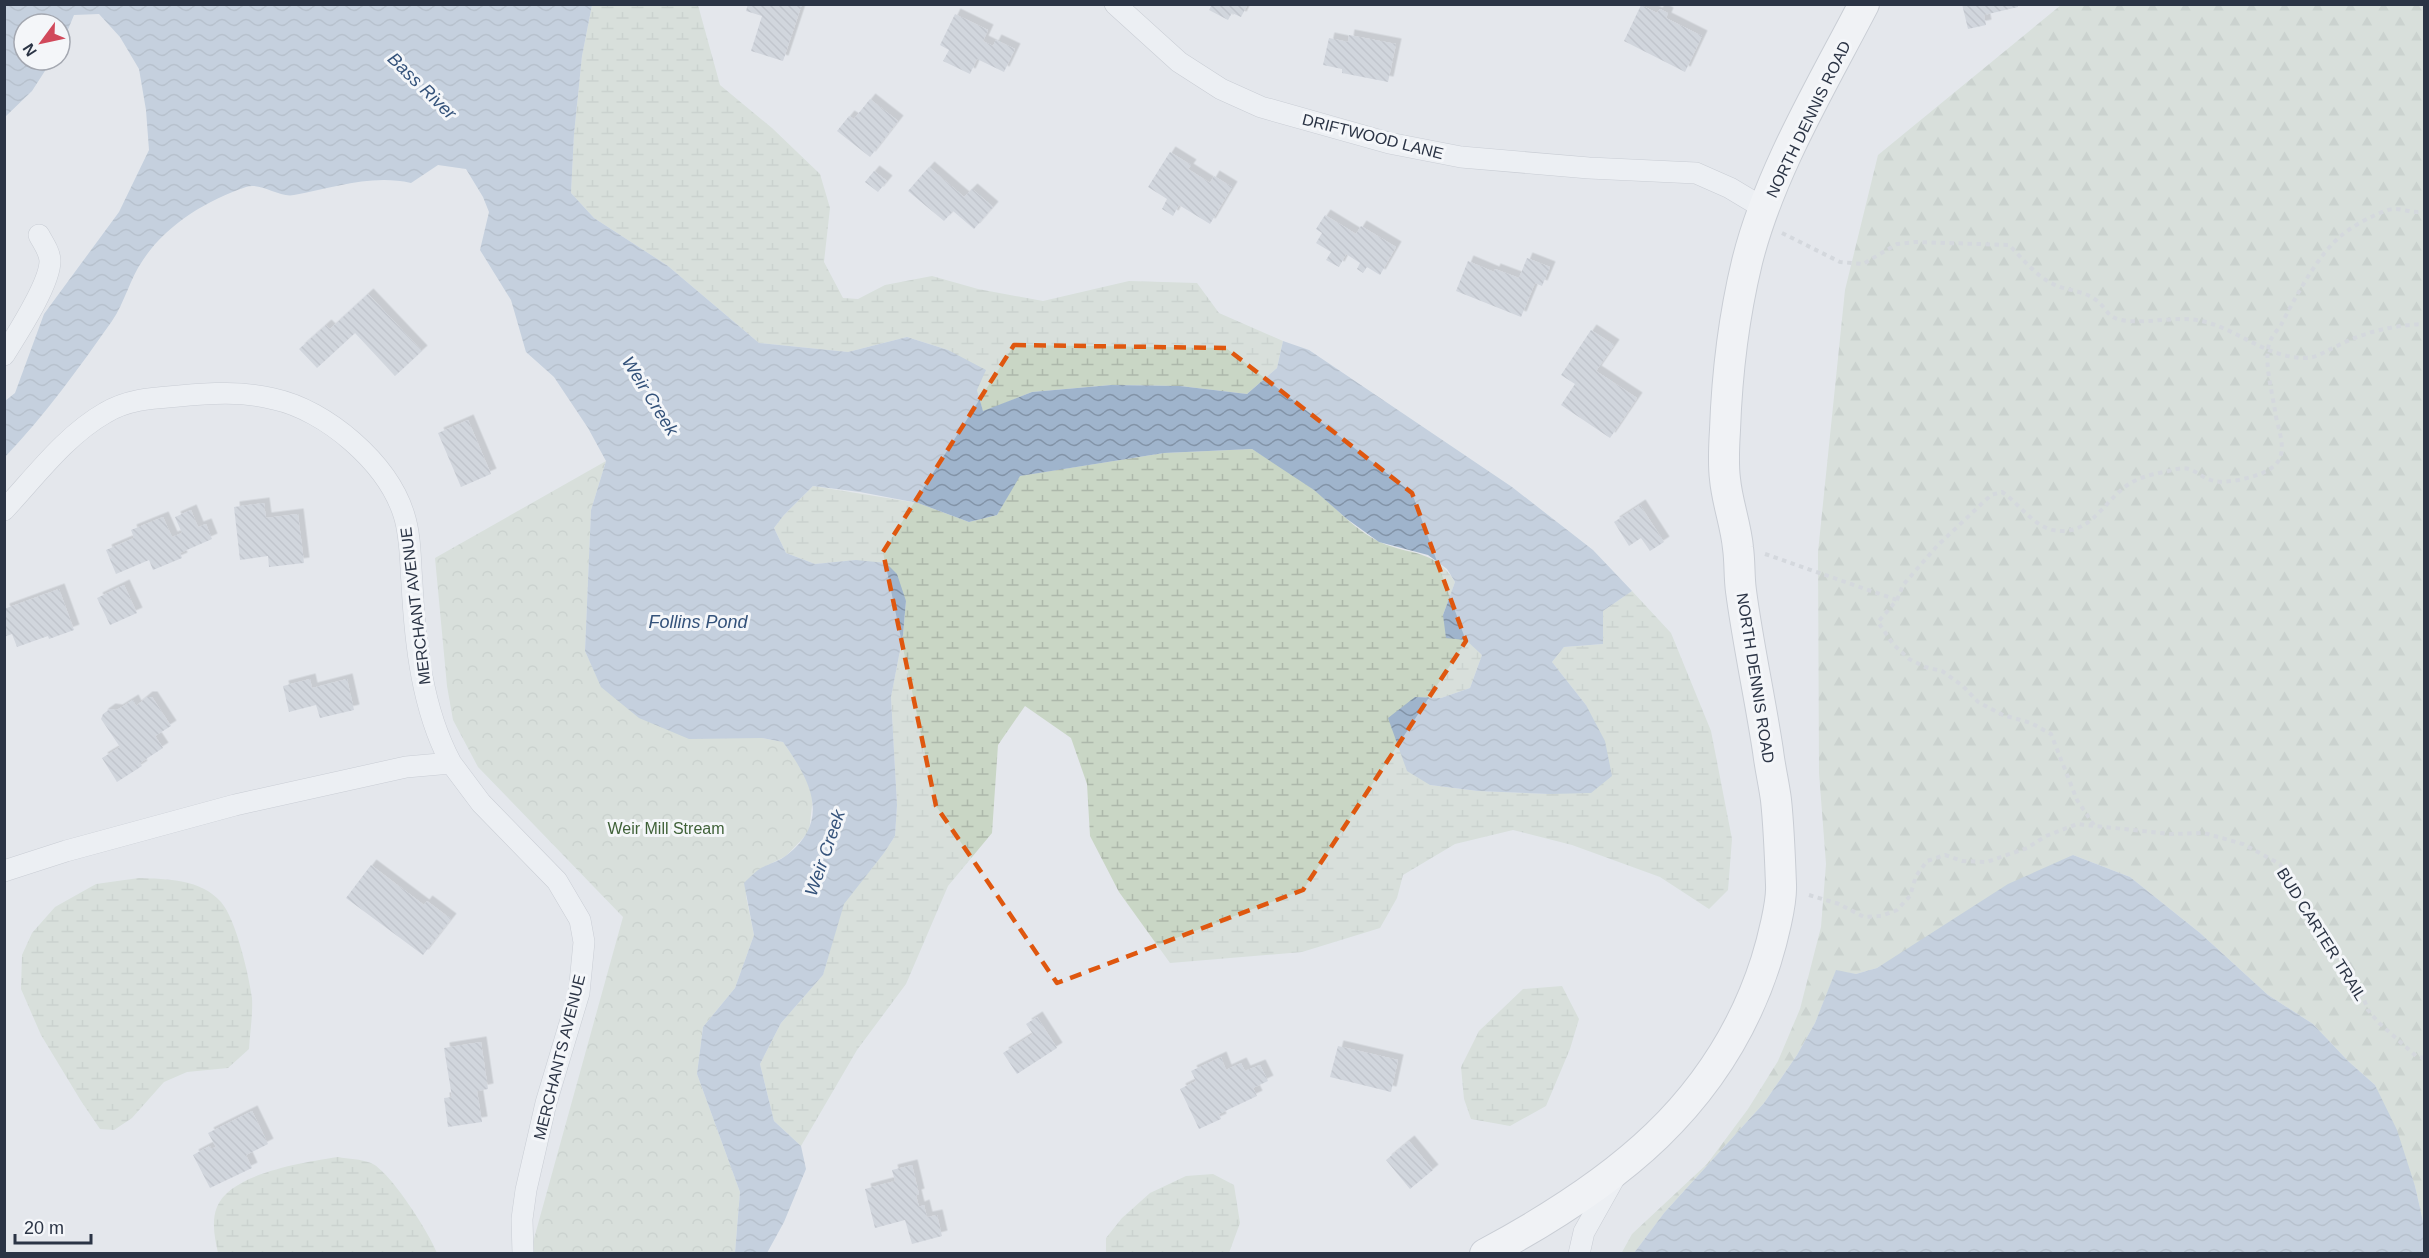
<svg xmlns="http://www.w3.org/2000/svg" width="2429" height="1258" font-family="Arial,sans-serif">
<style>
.forest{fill:url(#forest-firs)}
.wetland{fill:url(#wetland-marsh)}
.park{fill:url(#park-crowns)}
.water{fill:url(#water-waves)}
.building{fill:url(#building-back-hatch);filter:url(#shadow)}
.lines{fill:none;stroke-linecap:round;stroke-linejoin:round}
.minor-casing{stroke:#a9aeb7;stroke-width:22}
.secondary-casing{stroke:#a9aeb7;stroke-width:32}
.path{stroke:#c2c5cb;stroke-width:4;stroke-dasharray:4.5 4.5;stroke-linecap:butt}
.minor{stroke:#f7f8fa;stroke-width:21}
.secondary{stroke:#fff;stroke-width:30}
.marked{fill:none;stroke:#df570f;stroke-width:4.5;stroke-dasharray:12 8;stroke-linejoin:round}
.labels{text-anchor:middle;stroke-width:6;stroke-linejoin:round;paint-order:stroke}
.street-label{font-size:16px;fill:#2b3445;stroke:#f4f6f9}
.park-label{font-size:16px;fill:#3f6138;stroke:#f4f6f9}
.water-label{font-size:18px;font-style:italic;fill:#34527a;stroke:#f4f6f9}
</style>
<defs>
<pattern id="forest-firs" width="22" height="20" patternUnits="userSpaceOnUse" patternTransform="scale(1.5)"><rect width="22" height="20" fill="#c9d6c5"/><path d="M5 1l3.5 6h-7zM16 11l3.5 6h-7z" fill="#adb8ab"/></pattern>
<pattern id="wetland-marsh" width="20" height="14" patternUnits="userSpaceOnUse" patternTransform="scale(1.5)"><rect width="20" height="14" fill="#c9d6c5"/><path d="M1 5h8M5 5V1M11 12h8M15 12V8" fill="none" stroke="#adb8ab"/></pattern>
<pattern id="park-crowns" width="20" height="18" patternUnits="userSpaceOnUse" patternTransform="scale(1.5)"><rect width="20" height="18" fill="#c9d6c5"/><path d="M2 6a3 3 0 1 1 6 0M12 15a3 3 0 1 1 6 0" fill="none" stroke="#adb8ab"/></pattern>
<pattern id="water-waves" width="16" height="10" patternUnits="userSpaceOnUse" patternTransform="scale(1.5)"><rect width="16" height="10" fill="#9fb4cc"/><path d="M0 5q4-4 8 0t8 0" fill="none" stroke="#8293a7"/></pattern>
<pattern id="building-back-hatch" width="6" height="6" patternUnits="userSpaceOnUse" patternTransform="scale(1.5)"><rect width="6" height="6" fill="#bbc0ca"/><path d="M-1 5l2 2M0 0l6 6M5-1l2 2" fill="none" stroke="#989da6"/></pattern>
<filter id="shadow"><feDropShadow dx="5.5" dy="-5.5" stdDeviation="0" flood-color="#0004"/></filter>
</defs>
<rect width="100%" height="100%" fill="#e4e7ec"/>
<path class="forest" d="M2061 5H2424V1226L2415 1186 2375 1085 2348 1061 2313 1024 2268 995 2200 933 2130 877 2073 855 1877 968 1856 974 1836 971 1815 1023 1797 1055 1764 1103 1664 1213 1634 1253 1621 1254 1632 1234 1707 1164 1748 1109 1778 1061 1800 1009 1821 927 1826 864 1819 773 1818 552 1845 290 1878 155Z"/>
<path class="wetland" d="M592 5H698L720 85 772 128 820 174 830 208 824 262 843 298 858 299 885 285 932 276 978 289 1043 301 1129 281 1197 283 1219 313 1283 341 1277 368 1247 394 1180 386 1111 385 1032 392 983 412 977 390 948 350 907 337 848 352 759 343 668 266 594 218 571 193 574 134 582 56Z
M1252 449C1273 462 1295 475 1314 490 1336 507 1354 530 1380 542 1410 556 1434 548 1455 582L1443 615 1482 655 1470 688 1441 698 1415 697 1430 785 1478 791 1549 794 1586 705 1552 662 1564 647 1603 644V611L1632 591 1671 633 1711 731 1732 839 1728 890 1709 909 1660 877 1572 845 1513 830 1455 844 1403 875 1397 898 1380 928 1302 952 1170 963 1119 892 1090 836 1087 784 1071 738 1025 706 998 745 992 833 948 886 906 984 857 1050 801 1146 774 1121 760 1064 781 1023 823 975 843 904 884 853 895 836 897 805 891 697 903 635 906 601 856 560 815 564 786 553 774 528 784 515 813 486 918 503 969 522 997 515 1019 476 1164 453Z
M139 878C167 879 201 879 221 902 236 919 249 976 252 998 253 1014 250 1032 249 1049L228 1068 187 1072 164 1082 132 1118 114 1130 100 1129 81 1101 41 1035 21 989 22 955 32 933 55 907 96 884Z
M1562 986 1579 1019 1570 1049 1546 1106 1510 1126 1471 1119 1464 1099 1461 1067 1479 1031 1523 989Z
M338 1157C348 1159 361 1159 371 1163 390 1171 430 1234 437 1253H218C215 1238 211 1222 217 1207 230 1173 306 1162 338 1157Z
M1213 1174 1234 1185 1240 1223 1229 1253H1106V1238L1122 1218 1150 1193 1186 1176Z"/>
<path class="park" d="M606 461 591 510 585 651 601 686 762 738 783 742 803 771 813 797 809 832 786 856 758 870 746 896 754 935 735 988 703 1027 697 1074 740 1192 735 1253H530L623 917 478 767 453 720 447 686 435 558Z"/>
<path class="water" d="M5 4 592 5 582 56 574 134 571 193 594 218 668 266 759 343 848 352 907 337 948 350 986 370 977 390 983 411 1032 392 1111 385 1180 386 1247 394 1277 368 1283 341 1309 350 1512 487 1593 550 1632 591 1603 611V644L1564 647 1552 662 1586 705 1605 741 1612 776 1591 793 1549 794 1478 791 1430 785 1407 771 1388 718 1415 697 1441 698 1470 688 1482 655 1466 640 1446 638 1443 615 1455 582 1447 569 1428 555 1379 542 1347 519 1314 490 1252 449 1164 453 1020 476 997 515 969 522 918 503 860 492 813 486 784 515 774 528 786 553 815 564 856 560 886 563 897 574 906 601 903 635 891 697 897 805 895 836 884 853 844 904 823 975 781 1023 760 1064 774 1121 801 1146 806 1169 784 1222 767 1253H735L740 1192 697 1074 703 1027 735 988 754 935 744 883C748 879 753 874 758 870 767 864 778 862 787 855 832 820 810 780 783 742L762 738 689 739 639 718 601 687 585 651 591 510 606 461 588 428 554 377 526 352 511 300 480 250 489 212 483 197 466 169 438 165 411 183C371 174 334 188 294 195 279 198 260 182 246 187 207 200 166 225 143 260 130 278 125 302 112 321 79 368 45 415 5 457V401L15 393 44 314 119 212 149 150 146 110 139 69 120 37 99 14 74 15 60 49V24H24V60H52L32 91 5 117Z
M2073 855 2130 877 2200 933 2268 995 2313 1024 2348 1061 2375 1085 2397 1130 2415 1186 2424 1226V1253H1634L1664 1213 1764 1103 1797 1055 1815 1023 1836 970 1856 974 1877 968 2008 884Z"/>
<path class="building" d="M748 4H802L783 61 751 51 762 16 746 11Z
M1212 4H1248L1241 17 1232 13 1228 20 1209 10Z
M1962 4H2018V7L1984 15 1986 25 1968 29Z
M1641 5 1657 13 1660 9 1668 13 1666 18 1702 36 1685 72 1624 41Z
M955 14 988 30 983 41 993 46 996 40 1015 49 1004 72 977 59 970 74 943 61 949 50 940 45Z
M1349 35 1396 44 1388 82 1342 73V69L1323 65 1329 38 1348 42Z
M870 99 898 121 870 157 837 131 849 116 854 119Z
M1170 152 1191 165 1188 169 1210 183 1214 176 1232 187 1210 224 1179 205 1173 216 1162 209 1167 199 1148 187Z
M929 167 964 197 972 189 993 207 974 229 953 211 944 221 908 191Z
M874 171 887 181 878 192 865 182Z
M1325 215 1356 234 1361 226 1396 247 1380 275 1367 267 1363 273 1357 269 1360 263 1346 254 1339 267 1326 260 1331 252 1316 243 1322 233 1316 229Z
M1527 258 1550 267 1542 286 1535 283 1521 317 1456 291 1468 261 1494 272 1495 269 1519 278Z
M368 294 422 351 395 376 355 333 317 368 299 349 326 325 330 329Z
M1591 330 1614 345 1596 371 1637 398 1610 438 1561 405 1575 384 1561 375Z
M468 420 491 474 461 487 438 433Z
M264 503 266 518 298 514 304 563 269 567 268 556 240 560 234 507Z
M1640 505 1664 542 1650 551 1641 538 1629 546 1614 522Z
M191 510 198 527 206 524 212 539 180 553 182 558 153 570 149 560 116 574 106 550 134 538 131 530 163 517 172 537 182 533 175 517Z
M124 585 137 613 110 625 97 598Z
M59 589 74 630 49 639 48 636 17 647 12 634 4 637V617L6 616 4 609Z
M310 679 312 688 347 679 354 710 320 718 316 705 289 712 283 686Z
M147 697H152L171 726 155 736 163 748 140 763 142 766 117 782 102 758 120 747 101 719 103 714 110 709 117 710 133 700 136 706Z
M371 865 424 905 427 901 451 919 423 955 346 898Z
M1037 1017 1057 1048 1017 1074 1003 1053 1033 1034 1026 1024Z
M481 1042 488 1089 477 1091 482 1122 448 1127 444 1098 452 1097 444 1048Z
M1338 1046 1398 1060 1391 1092 1330 1077Z
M1221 1057 1226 1070 1241 1063 1245 1071 1260 1065 1268 1081 1253 1088 1257 1096 1219 1114 1221 1119 1199 1129 1180 1089 1196 1081 1191 1071Z
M252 1111 268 1144 246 1155 252 1168 210 1188 193 1155 210 1146 211 1149 216 1147 208 1133Z
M1409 1141 1433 1170 1410 1189 1386 1160Z
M912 1165 919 1194 916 1195 919 1207 924 1205 927 1217 937 1215 942 1236 912 1244 905 1220 875 1228 865 1189 895 1181 892 1170Z"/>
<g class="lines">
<defs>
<path id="minor" d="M1115 4 1179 62 1221 89 1261 107 1389 143 1461 157 1589 168 1696 173 1730 188 1765 209
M4 355C17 334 50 284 50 261 50 252 43 243 39 235
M4 510C34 478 66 435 105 413 128 399 154 398 179 396 211 393 242 391 274 399 326 410 388 463 404 515 411 537 410 560 412 583 415 643 422 709 451 763L406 767 235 805 66 851 4 871
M451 763 481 803 557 881 580 920 584 942 579 993 546 1103 526 1190 522 1219 523 1254
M1579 1254 1584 1232 1616 1175"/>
<path id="secondary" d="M1485 1254C1614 1185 1720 1105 1766 961 1772 942 1782 903 1781 885 1780 857 1779 828 1776 800 1774 784 1770 768 1768 751 1760 698 1748 644 1741 591 1739 577 1740 562 1738 548 1736 525 1727 502 1725 479 1723 463 1724 446 1725 430 1727 373 1734 316 1747 262 1769 173 1822 85 1864 4"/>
</defs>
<use href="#minor" class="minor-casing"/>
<use href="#secondary" class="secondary-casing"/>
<path class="path" d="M1782 233 1840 262 1863 264 1897 244 1916 242 2009 245C2023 259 2036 276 2053 284 2067 291 2083 290 2096 300 2109 310 2106 319 2128 321 2153 323 2182 315 2206 322 2239 331 2267 357 2303 358 2318 358 2325 351 2337 346 2364 332 2394 325 2424 324
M1765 554 1897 600
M2094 825 2077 800 2051 734 2031 723 2003 715 1978 702 1963 686 1942 671 1925 667 1909 659 1893 644 1878 622 1897 600 1903 585 1937 546 1991 495 2002 492C2022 505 2036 533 2065 531 2094 529 2107 498 2129 484 2143 475 2161 473 2177 469 2194 465 2199 478 2214 481 2229 484 2267 476 2277 463 2288 449 2277 427 2275 411 2272 390 2264 364 2269 344 2271 337 2277 331 2281 325 2295 298 2318 254 2342 235 2351 227 2373 215 2385 211 2398 205 2411 215 2424 211
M1809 895 1839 904 1864 917 1881 916 1897 910 1910 896 1916 876 1927 861 1945 855 1962 861 1987 862 2027 848 2046 836 2077 824 2170 834 2204 833 2243 844 2280 864 2302 903 2314 919 2327 947 2347 969 2360 989 2368 1010 2379 1023 2416 1056 2424 1058"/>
<use href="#minor" class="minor"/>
<use href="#secondary" class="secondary"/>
</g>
<path d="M0 0H2429V1258H0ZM1014 345 1226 348 1412 493 1466 641 1303 890 1057 983 936 806 883 552Z" fill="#e4e7ec" fill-opacity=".55" fill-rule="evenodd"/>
<path class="marked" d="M1014 345 1226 348 1412 493 1466 641 1303 890 1057 983 936 806 883 552Z"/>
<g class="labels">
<g class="street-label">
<text transform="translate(1808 119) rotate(-64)" y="6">NORTH DENNIS ROAD</text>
<text transform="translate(1373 136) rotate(14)" y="6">DRIFTWOOD LANE</text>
<text transform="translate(415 606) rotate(-97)" y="6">MERCHANT AVENUE</text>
<text transform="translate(1756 678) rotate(81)" y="6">NORTH DENNIS ROAD</text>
<text transform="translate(2322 934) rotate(58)" y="6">BUD CARTER TRAIL</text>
<text transform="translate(559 1057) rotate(-76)" y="6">MERCHANTS AVENUE</text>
</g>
<g class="park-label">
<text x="666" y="834">Weir Mill Stream</text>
</g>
<g class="water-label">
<text transform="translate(422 86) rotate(44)" y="6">Bass River</text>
<text transform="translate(650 396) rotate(58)" y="6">Weir Creek</text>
<text x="698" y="628">Follins Pond</text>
<text transform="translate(825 853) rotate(-71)" y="6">Weir Creek</text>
</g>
</g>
<rect width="2429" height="1258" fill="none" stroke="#2b3445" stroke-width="12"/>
<g transform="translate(42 42) rotate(237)"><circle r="28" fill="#f4f6f9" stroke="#a4a8b1" stroke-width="1.5"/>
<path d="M0-4.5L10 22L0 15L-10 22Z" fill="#d1495b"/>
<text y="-9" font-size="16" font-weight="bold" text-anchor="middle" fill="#2b3445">N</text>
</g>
<path d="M15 1234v9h76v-9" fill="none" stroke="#2b3445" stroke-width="3"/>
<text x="24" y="1234" font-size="18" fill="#2b3445" stroke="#f4f6f9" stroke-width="4.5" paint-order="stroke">20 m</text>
</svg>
